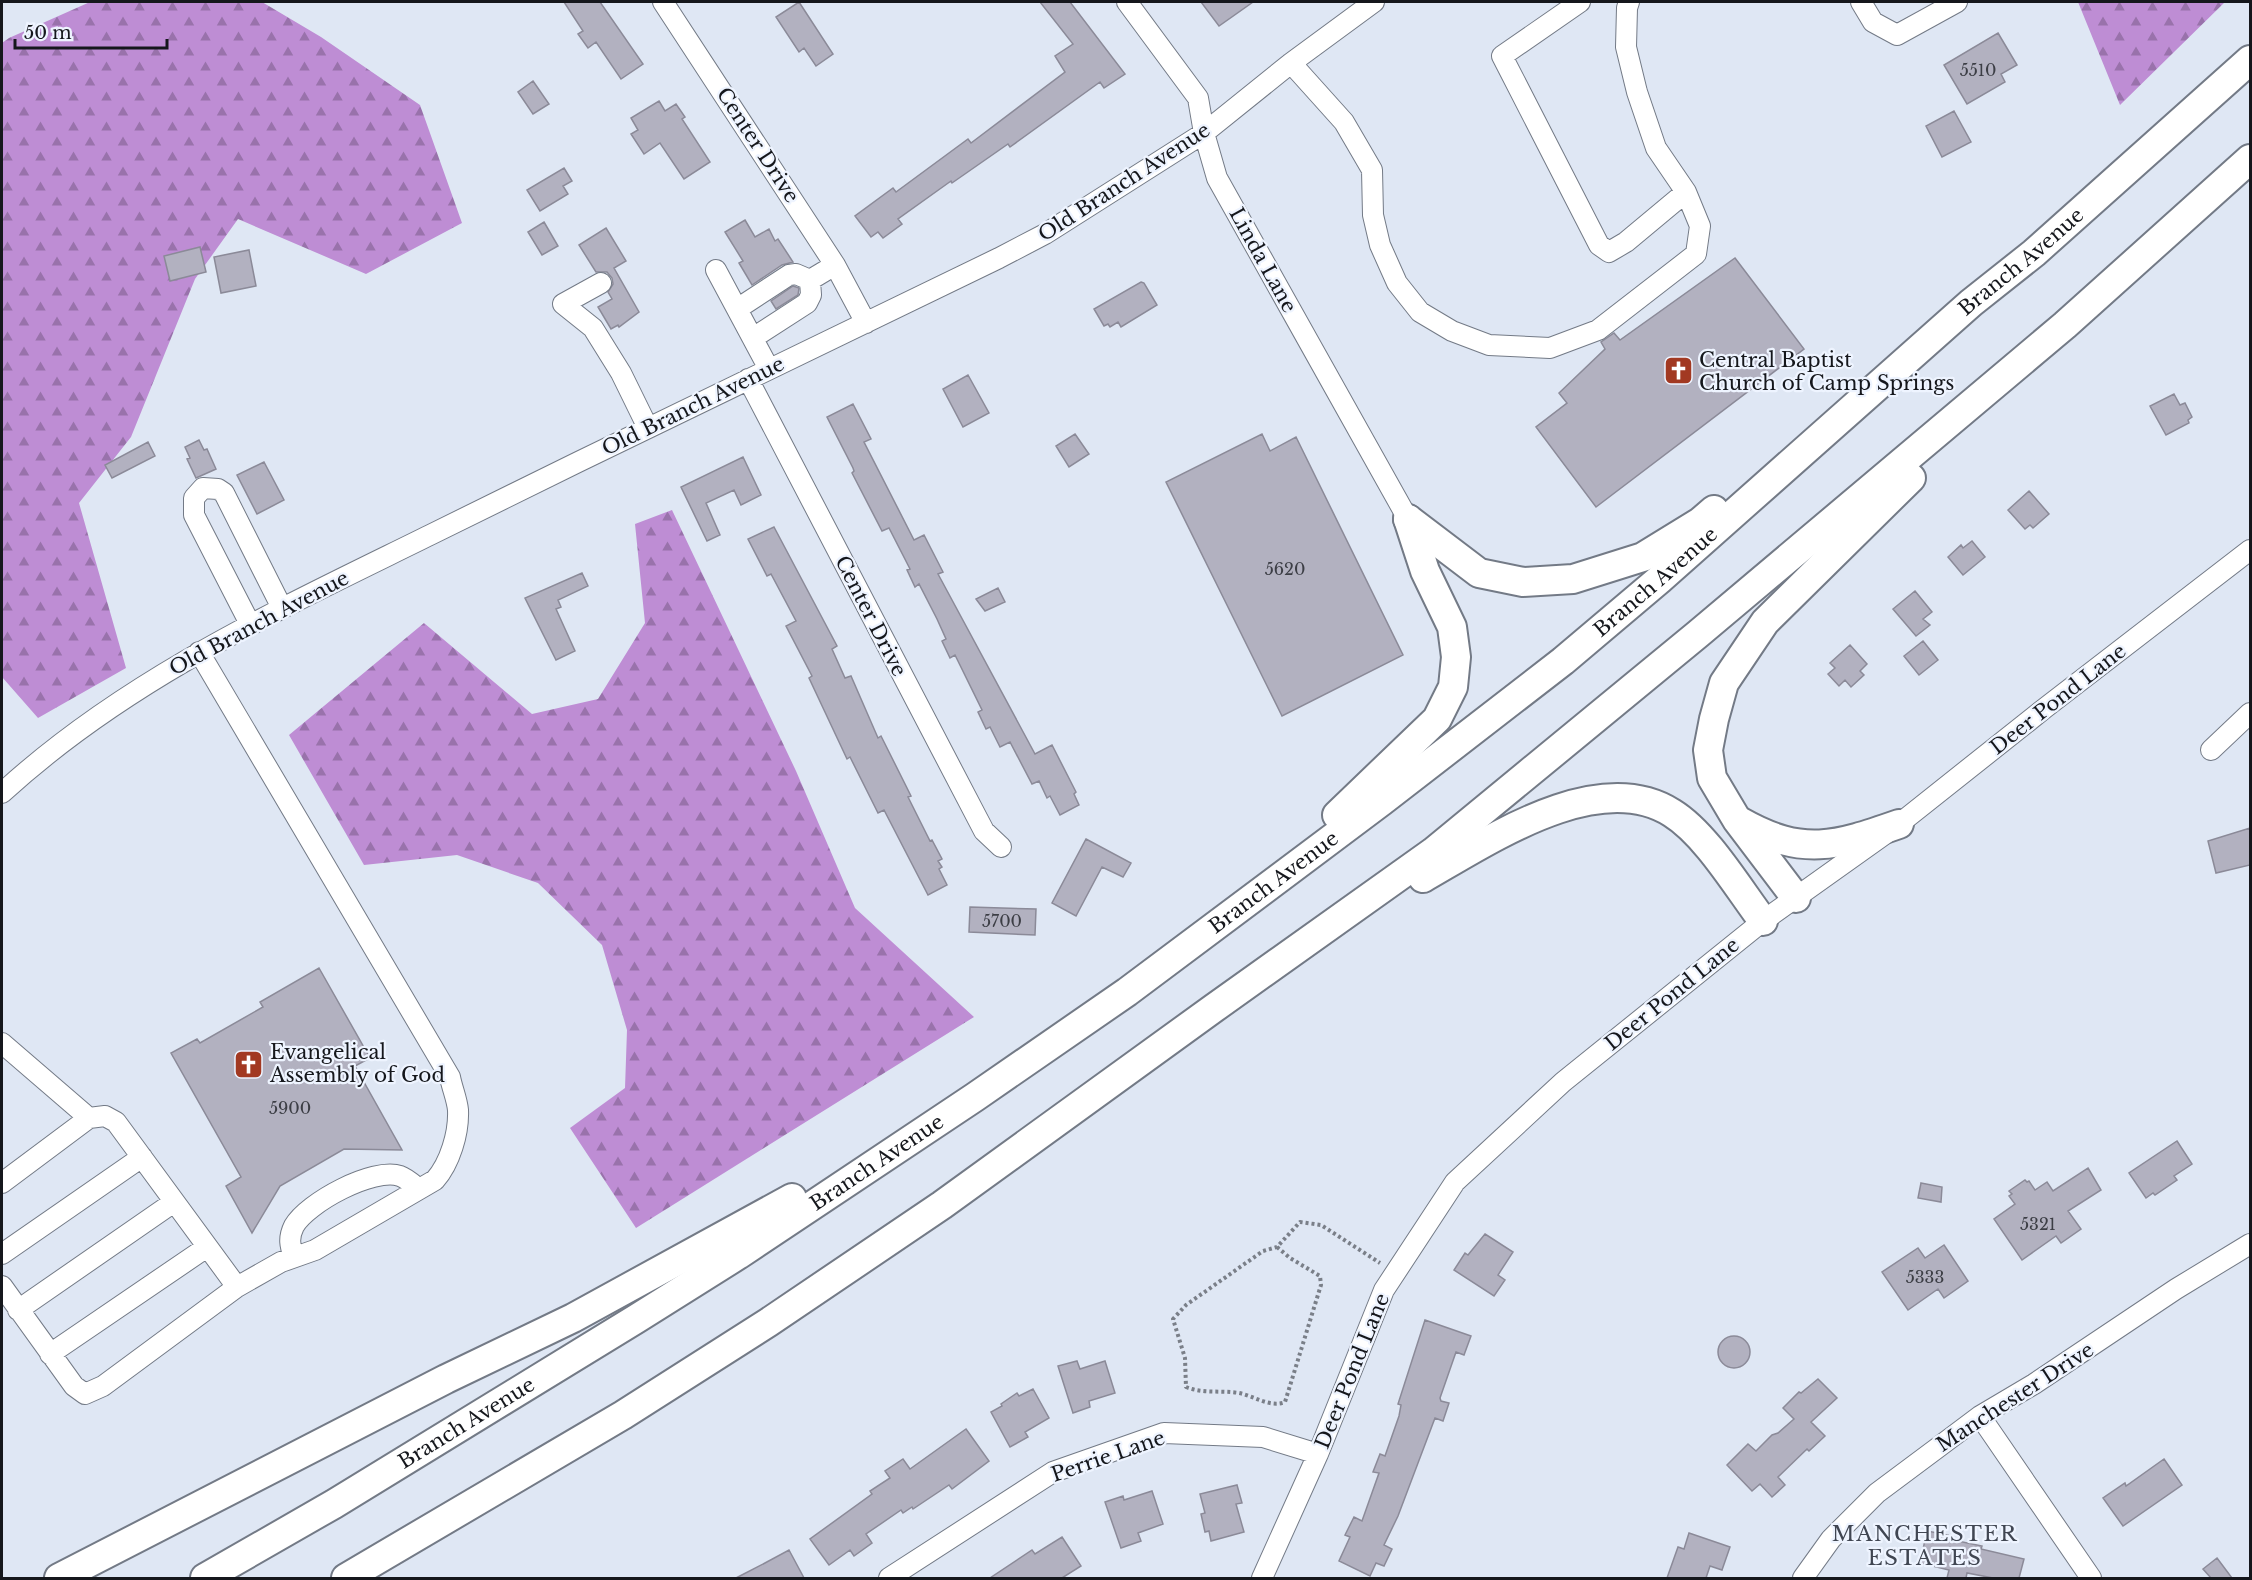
<svg xmlns="http://www.w3.org/2000/svg" width="2252" height="1580" font-family="'Libre Baskerville',serif">
<style>
.forest{fill:url(#forest-firs)}
.building{fill:#b2b1c0;stroke:#8b8a98;stroke-width:1.5}
.lines{fill:none;stroke-linecap:round;stroke-linejoin:round}
.minor-casing{stroke:#737a86;stroke-width:22}
.highway-casing{stroke:#737a86;stroke-width:32}
.path{stroke:#7a7f88;stroke-width:4;stroke-dasharray:3 3;stroke-linecap:butt}
.minor{stroke:#fff;stroke-width:20}
.highway{stroke:#fff;stroke-width:28}
.labels{text-anchor:middle;stroke-width:4.5;stroke-linejoin:round;paint-order:stroke}
.number-label{font-size:16px;fill:#3c3e45}
.street-label{font-size:20px;fill:#15171c;stroke:#eef4ff}
.poi-label{font-size:20px;fill:#15171c;stroke:#eef4ff;text-anchor:start}
.neighbourhood-label{font-size:21px;letter-spacing:1.5px;fill:#404652;stroke:#eef4ff}
</style>
<defs>
<pattern id="forest-firs" width="22" height="20" patternUnits="userSpaceOnUse" patternTransform="scale(1.5)"><rect width="22" height="20" fill="#be8dd4"/><path d="M5 1l3.5 6h-7zM16 11l3.5 6h-7z" fill="#9972ab"/></pattern>
</defs>
<rect width="100%" height="100%" fill="#dfe7f4"/>
<path class="forest" d="M90 2H262L321 37 420 105 462 223 366 274 238 219 195 279 131 437 79 503 126 668 38 718 2 677V43L9 38Z
M2078 2H2225L2120 105Z
M672 510 796 771 855 908 974 1017 636 1228 570 1128 625 1088 627 1030 602 945 538 883 457 855 364 865 289 735 424 623 532 714 598 699 645 623 635 524Z"/>
<path class="building" d="M564 2H600L643 64 621 79 596 42 588 48 578 34 583 31Z
M799 2 833 54 816 66 804 48 799 52 776 17Z
M1040 2H1070L1125 74 1104 88 1100 82 1010 147 1008 144 952 183 951 181 898 219 902 224 883 238 878 232 871 237 855 216 893 188 896 192 968 139 971 143 1065 72 1055 56 1073 44Z
M1201 2H1253L1219 26Z
M1998 33 2017 65 2001 74 2005 82 1967 104 1944 65Z
M533 81 549 104 533 114 518 92Z
M659 101 665 111 676 104 685 117 682 119 710 162 684 179 660 143 644 154 631 134 638 130 631 118Z
M1954 111 1971 142 1942 157 1926 126Z
M564 168 572 181 563 186 568 194 540 211 527 190Z
M745 220 755 237 769 229 775 241 778 239 793 262 782 265 752 285 739 263 743 261 725 232Z
M544 222 558 246 542 255 528 232Z
M606 228 626 261 614 268 639 312 619 327 618 325 611 329 598 307 612 299 608 292 613 284 612 278 607 272H596L579 245Z
M200 247 206 272 170 281 164 256Z
M249 250 256 286 221 293 214 257Z
M1735 258 1804 349 1596 507 1536 427 1567 403 1559 393 1605 349 1601 342 1614 333 1620 340Z
M1141 282 1144 283 1157 305 1121 327 1118 322 1110 327 1108 324 1104 326 1094 309Z
M793 286 799 288 798 295 776 309 771 301Z
M968 375 989 413 963 427 943 389Z
M2174 394 2180 405 2185 403 2192 417 2188 420 2189 423 2166 435 2150 406Z
M853 404 871 439 864 442 914 540 924 535 943 572 938 574 1035 754 1052 745 1076 792 1074 794 1079 805 1060 815 1050 796 1047 798 1039 781 1032 784 1010 742 1000 747 990 727 986 729 978 712 982 710 955 655 950 658 942 641 946 639 937 619 919 584 915 587 907 570 910 569 889 528 882 531 852 473 854 471 853 468 827 417Z
M1075 434 1089 454 1069 467 1056 446Z
M1262 434 1270 451 1296 437 1403 655 1282 716 1166 482Z
M199 440 204 450 207 449 216 469 196 478 187 459 190 458 185 447Z
M148 442 155 456 112 478 105 465Z
M743 457 761 495 741 505 734 490 706 503 720 535 707 541 681 487Z
M264 462 284 500 257 514 237 475Z
M2029 491 2049 514 2033 528 2030 525 2025 529 2008 510Z
M774 527 837 646 832 649 845 678 851 676 878 738 881 736 911 796 908 797 930 841 932 840 942 859 938 861 942 867 939 869 947 885 928 895 884 810 878 813 850 757 847 759 809 678 812 676 786 626 796 621 771 574 767 576 748 539Z
M1972 541 1985 557 1963 575 1948 557 1961 545 1963 548Z
M582 573 588 586 558 600 561 607 556 609 575 651 556 660 525 598Z
M998 588 1005 602 985 611 976 599Z
M1915 591 1932 612 1923 619 1930 625 1916 636 1893 609Z
M1923 641 1938 660 1919 675 1904 656Z
M1850 645 1867 664 1860 671 1864 675 1851 687 1845 680 1839 686 1828 674 1835 668 1830 663Z
M2250 828V865L2216 873 2208 841Z
M1086 839 1131 863 1123 877 1102 867 1076 916 1052 903Z
M970 907 1036 909 1035 935 969 932Z
M319 968 370 1058 355 1066 402 1150 344 1149 280 1186 252 1233 226 1186 241 1177 171 1053 197 1039 200 1043 263 1007 260 1002Z
M2177 1141 2192 1164 2174 1176 2177 1180 2155 1195 2153 1193 2146 1198 2129 1173Z
M2088 1168 2101 1190 2068 1211 2081 1229 2061 1243 2056 1236 2022 1260 1994 1219 2015 1204 2009 1196 2012 1194 2009 1191 2025 1180 2027 1182 2029 1181 2035 1190 2047 1182 2053 1191Z
M1921 1183 1942 1187 1941 1202 1918 1198Z
M1485 1234 1513 1252 1498 1275 1505 1280 1494 1296 1454 1270 1465 1253 1468 1255Z
M1944 1245 1968 1281 1944 1298 1938 1289 1908 1310 1882 1272 1918 1248 1925 1258Z
M1425 1320 1471 1336 1464 1355 1456 1352 1440 1398 1441 1401 1449 1403 1443 1421 1435 1418 1398 1516 1384 1545 1392 1549 1384 1566 1376 1563 1370 1576 1339 1561 1350 1537 1345 1535 1354 1517 1362 1521 1379 1473 1373 1472 1380 1454 1385 1456 1399 1416 1401 1405 1398 1404Z
M1718 1352a16 16 0 1 1 32 0a16 16 0 1 1-32 0Z
M1077 1361 1080 1369 1105 1361 1115 1393 1089 1401 1090 1407 1073 1413 1058 1366Z
M1818 1379 1837 1398 1811 1422 1825 1436 1809 1451 1807 1449 1778 1477 1785 1485 1772 1497 1760 1484 1752 1491 1727 1465 1748 1444 1756 1451 1772 1435 1778 1433 1794 1419 1783 1408 1799 1392 1801 1393Z
M1033 1389 1049 1418 1025 1432 1028 1437 1010 1447 991 1412 1002 1406 1001 1404 1017 1393 1019 1396Z
M966 1429 989 1461 952 1489 949 1485 913 1509 912 1507 903 1513 901 1510 866 1534 872 1543 854 1556 850 1550 829 1565 810 1539 872 1494 870 1491 890 1478 885 1471 903 1459 910 1469Z
M2164 1459 2182 1485 2123 1526 2103 1498 2125 1483 2126 1486Z
M1237 1485 1242 1503 1236 1504 1244 1532 1211 1541 1209 1531 1205 1532 1201 1514 1205 1513 1200 1494Z
M1152 1491 1163 1524 1138 1533 1141 1541 1121 1548 1105 1502 1123 1496 1124 1500Z
M1927 1531 1948 1535V1539L1982 1546 1981 1549 2024 1559 2019 1578H1993L1967 1573 1966 1578H1947L1949 1570 1920 1563Z
M1689 1533 1730 1547 1722 1570 1710 1566 1706 1578H1667L1678 1547 1684 1549Z
M1062 1537 1081 1566 1062 1578H990L1032 1550 1035 1554Z
M789 1550 804 1578H736L765 1563Z
M2217 1558 2232 1578H2211L2203 1569Z"/>
<g class="lines">
<defs>
<path id="minor" d="M663 2 835 265 866 323
M1127 2 1198 98 1204 133 1217 178 1408 519
M1580 2 1502 56 1599 245 1609 252 1626 242 1686 192
M1861 2 1873 22 1897 35 1957 2
M1291 63 1344 122 1372 170 1373 215 1380 245 1397 283 1420 312 1452 331 1489 345 1550 348 1598 330 1696 254 1700 226 1686 192 1656 148 1637 92 1626 47 1627 8 1629 2
M716 270 769 369
M601 283 563 304 593 328 621 373 648 428
M737 309 789 275 796 274 810 280 835 265
M753 338 807 303 811 295 810 280
M748 379 984 831 1001 847
M250 624 194 515V498L203 488 218 489 224 493 282 608
M199 652 450 1077C452 1088 457 1099 458 1110 459 1133 450 1163 435 1180L315 1250 281 1262 237 1287
M2211 750 2250 713
M2 793C126 679 280 609 430 535 619 441 810 350 999 258L1045 234 1204 133 1291 63 1374 2
M2 1043 89 1118
M2 1183 89 1118 105 1116 116 1122 237 1287 103 1386 85 1394 74 1386 2 1286
M2 1254 142 1157
M294 1257C290 1246 288 1238 294 1226 307 1203 373 1167 400 1176 406 1178 414 1185 419 1189
M18 1310 174 1202
M50 1354 207 1247
M1980 1416 2091 1578
M889 1578 1053 1472 1164 1433 1263 1437 1318 1454
M1262 1578 1318 1454 1384 1290 1455 1182 1563 1082 1763 921 1899 824 2045 708 2250 550
M1803 1578 1831 1539 1877 1493 1936 1449 1980 1416 2034 1384 2176 1289 2250 1244"/>
<g id="highway">
<path d="M1408 519 1479 573 1523 582 1573 579 1643 557 1700 522 1714 510"/>
<path d="M1337 815 1437 719 1453 687 1456 657 1452 627 1425 571 1408 519"/>
<path d="M1741 822C1803 857 1836 846 1899 824"/>
<path d="M1423 878C1488 841 1598 766 1672 813 1706 834 1738 888 1763 921"/>
<path d="M1796 898 1737 820 1712 778 1708 750 1714 719 1724 683 1765 622 1911 478"/>
<path d="M59 1578 446 1379 573 1318 792 1198"/>
<path id="s1" d="M205 1578 334 1504 636 1319 738 1255 975 1097 1127 992 1382 801 1563 661 1660 579 1971 303 2034 253 2250 60"/>
<path d="M346 1578 623 1415 769 1322 942 1205 1214 1008 1433 852 1698 634 2065 325 2250 159"/>
</g>
</defs>
<use href="#minor" class="minor-casing"/>
<use href="#highway" class="highway-casing"/>
<path class="path" d="M1277 1247 1290 1258 1320 1276 1321 1285 1285 1402C1270 1408 1254 1396 1239 1393 1220 1390 1203 1394 1186 1387L1185 1358 1173 1319 1186 1305 1263 1251 1277 1247 1300 1222 1321 1225 1380 1263"/>
<use href="#minor" class="minor"/>
<use href="#highway" class="highway"/>
</g>
<defs>
<symbol id="church-square" viewBox="-11 -11 22 22"><rect x="-9" y="-9" width="18" height="18" rx="4" fill="#a23922" stroke="#eef4ff"/><path d="M-1.2-6h2.4v3.5h3.3v2.4h-3.3V6h-2.4V-.1h-3.3v-2.4h3.3Z" fill="#fff"/></symbol>
</defs>
<g fill-rule="evenodd">
<use href="#church-square" x="1662" y="354" width="33" height="33"/>
<use href="#church-square" x="232" y="1048" width="33" height="33"/>
</g>
<g class="labels">
<g class="number-label">
<text x="1978" y="76">5510</text>
<text x="1285" y="575">5620</text>
<text x="1002" y="927">5700</text>
<text x="290" y="1114">5900</text>
<text x="2038" y="1230">5321</text>
<text x="1925" y="1283">5333</text>
</g>
<g class="street-label">
<text transform="translate(758 145) rotate(57)" y="7">Center Drive</text>
<text transform="translate(1124 182) rotate(-33)" y="7">Old Branch Avenue</text>
<text transform="translate(1263 260) rotate(61)" y="7">Linda Lane</text>
<text dy="7" stroke="none"><textPath href="#s1" startOffset="2248">Branch Avenue</textPath></text>
<text transform="translate(693 406) rotate(-26)" y="7">Old Branch Avenue</text>
<text dy="7" stroke="none"><textPath href="#s1" startOffset="1762">Branch Avenue</textPath></text>
<text transform="translate(871 616) rotate(63)" y="7">Center Drive</text>
<text transform="translate(259 623) rotate(-28)" y="7">Old Branch Avenue</text>
<text transform="translate(2058 699) rotate(-38)" y="7">Deer Pond Lane</text>
<text dy="7" stroke="none"><textPath href="#s1" startOffset="1276">Branch Avenue</textPath></text>
<text transform="translate(1672 994) rotate(-39)" y="7">Deer Pond Lane</text>
<text dy="7" stroke="none"><textPath href="#s1" startOffset="790">Branch Avenue</textPath></text>
<text transform="translate(1352 1371) rotate(-68)" y="7">Deer Pond Lane</text>
<text transform="translate(2015 1397) rotate(-33)" y="7">Manchester Drive</text>
<text dy="7" stroke="none"><textPath href="#s1" startOffset="304">Branch Avenue</textPath></text>
<text transform="translate(1108 1456) rotate(-19)" y="7">Perrie Lane</text>
</g>
<g class="poi-label">
<text x="1699" y="367">Central Baptist<tspan x="1699" dy="23">Church of Camp Springs</tspan></text>
<text x="270" y="1059">Evangelical<tspan x="270" dy="23">Assembly of God</tspan></text>
</g>
<g class="neighbourhood-label">
<text x="1925" y="1541">MANCHESTER<tspan x="1925" dy="24">ESTATES</tspan></text>
</g>
</g>
<rect width="2252" height="1580" fill="none" stroke="#15171c" stroke-width="6"/>
<path d="M15 39v9h152v-9" fill="none" stroke="#15171c" stroke-width="3"/>
<text x="24" y="39" font-size="18" fill="#15171c" stroke="#eef4ff" stroke-width="4.5" paint-order="stroke">50 m</text>
</svg>
